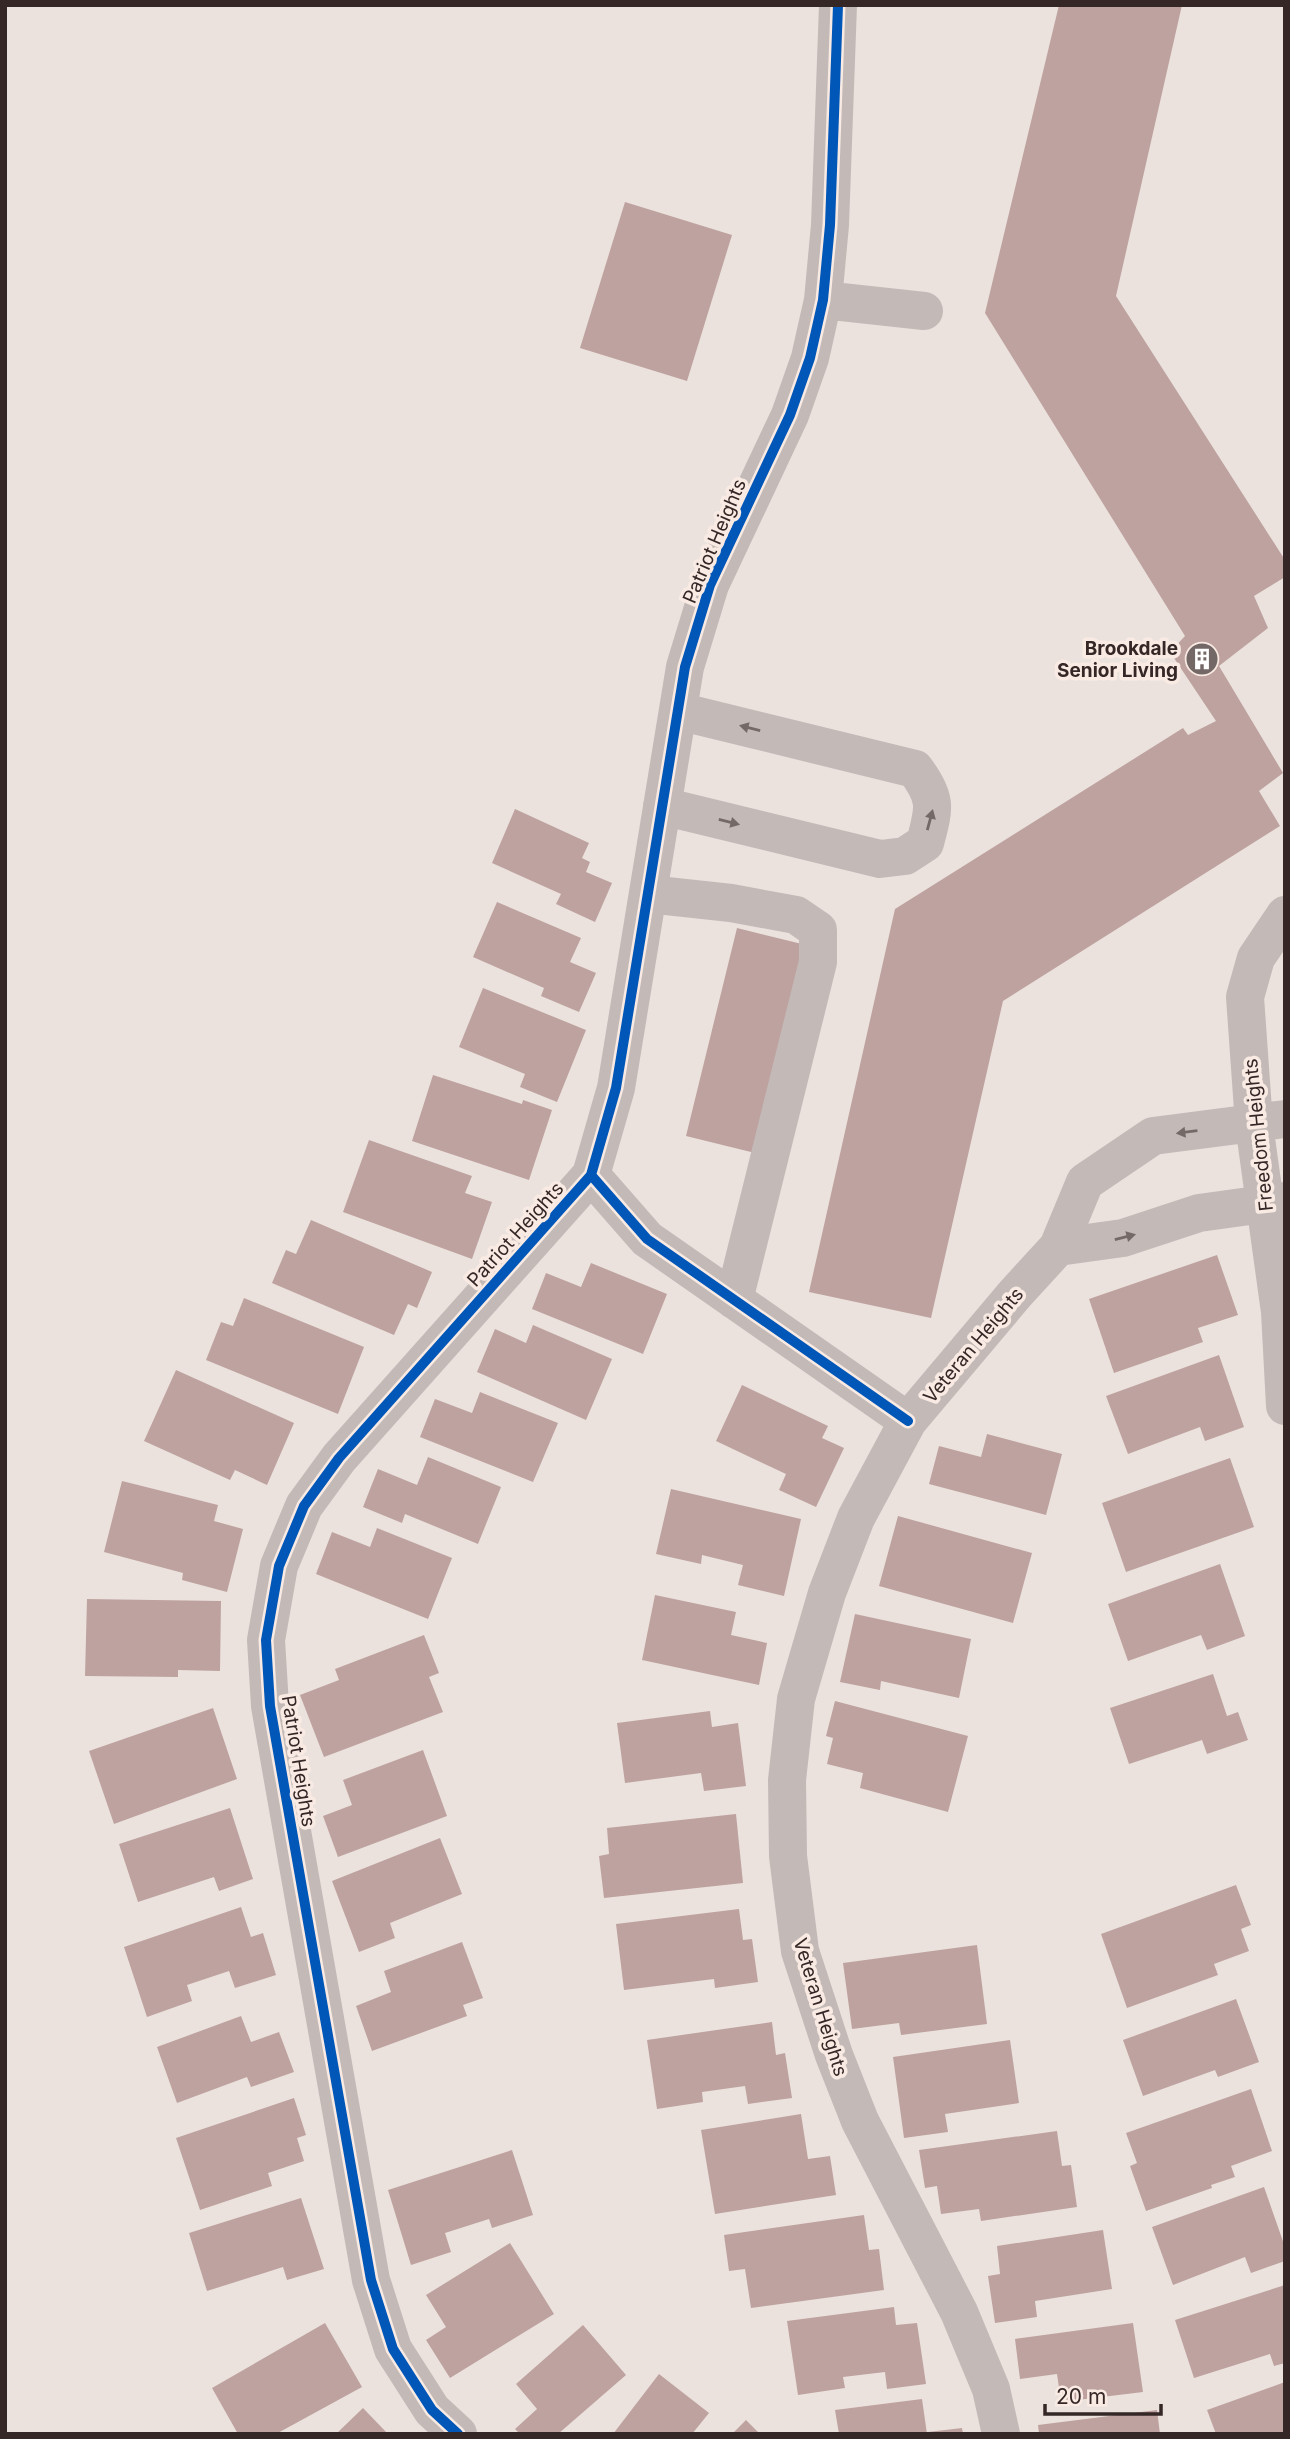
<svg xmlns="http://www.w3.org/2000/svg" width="1290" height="2439" font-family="Inter,sans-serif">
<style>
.building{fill:#bea29f}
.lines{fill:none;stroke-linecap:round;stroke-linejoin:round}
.minor{stroke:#c3bab7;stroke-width:38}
.cycleway-casing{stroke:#f9ebe4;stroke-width:15}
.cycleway{stroke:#0057b8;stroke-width:10}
.oneway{fill:#746967}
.labels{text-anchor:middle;stroke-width:7;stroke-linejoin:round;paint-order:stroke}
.street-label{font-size:19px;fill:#342726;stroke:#f9ebe4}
.poi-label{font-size:19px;font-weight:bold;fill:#342726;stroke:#f9ebe4;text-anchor:end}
</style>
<rect width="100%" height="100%" fill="#ebe2de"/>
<path class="building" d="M1059 5H1182L1116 296 1285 560V577L1254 596 1268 628 1219 666 1283 773 1259 791 1280 826 1003 1001 931 1318 809 1292 895 909 1183 728 1188 735 1216 721 1170 652 1185 636 985 313Z
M625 202 732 235 687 381 580 348Z
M515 809 589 843 582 858 590 862 586 872 612 883 595 922 556 904 561 894 492 863Z
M497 902 581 938 570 962 596 973 579 1012 541 996 544 988 473 957Z
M737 928 806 945 755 1153 686 1136Z
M483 988 586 1030 557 1102 520 1087 525 1074 459 1047Z
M433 1075 522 1104 523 1100 552 1110 529 1180 412 1141Z
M369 1140 472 1176 465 1193 492 1202 472 1259 343 1212Z
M311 1220 432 1272 417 1308 408 1304 394 1335 272 1283 286 1250 296 1254Z
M1217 1255 1238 1315 1198 1328 1203 1342 1114 1373 1089 1299Z
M591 1263 667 1294 643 1354 532 1309 546 1273 581 1287Z
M244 1298 364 1347 338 1414 206 1360 221 1322 233 1326Z
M533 1325 612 1359 586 1420 477 1372 495 1329 526 1343Z
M1219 1355 1244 1427 1205 1441 1200 1427 1128 1454 1106 1396Z
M176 1370 294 1423 267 1485 235 1470 230 1480 144 1441Z
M742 1385 828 1426 822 1438 844 1448 816 1507 779 1490 786 1474 716 1441Z
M480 1392 558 1423 533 1482 420 1437 435 1399 472 1413Z
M987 1434 1062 1454 1046 1515 929 1484 939 1446 981 1457Z
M428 1457 501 1487 478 1544 405 1514 402 1523 363 1507 378 1469 417 1485Z
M1230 1458 1254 1527 1126 1572 1102 1503Z
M122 1481 218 1505 214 1521 243 1529 227 1592 182 1580 183 1573 104 1552Z
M671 1489 801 1519 784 1596 738 1585 743 1565 702 1555 701 1564 656 1554Z
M898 1516 1032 1553 1013 1623 879 1586Z
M377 1528 452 1558 428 1619 316 1574 332 1532 370 1547Z
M1220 1564 1245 1636 1207 1650 1201 1635 1128 1661 1108 1604Z
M655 1595 736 1612 731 1635 767 1643 759 1685 642 1660Z
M87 1599 221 1601 220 1671 178 1670V1677L85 1676Z
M855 1614 971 1639 959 1698 881 1681 880 1690 840 1682Z
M424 1635 439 1673 429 1677 443 1712 324 1757 300 1695 339 1680 335 1669Z
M1213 1674 1227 1716 1238 1712 1248 1740 1207 1754 1202 1740 1129 1764 1110 1708Z
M835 1701 968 1736 948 1812 860 1788 863 1773 827 1764 833 1738 826 1736Z
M213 1708 237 1779 114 1824 89 1751Z
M710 1711 712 1727 738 1723 746 1786 704 1791 701 1773 625 1783 617 1723Z
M423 1750 447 1816 338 1857 323 1816 352 1805 343 1780Z
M230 1808 253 1879 219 1891 214 1877 138 1902 119 1844Z
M736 1814 743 1883 604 1898 599 1856 609 1854 607 1828Z
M440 1838 462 1894 390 1923 395 1938 359 1952 332 1881Z
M1236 1885 1251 1925 1241 1929 1249 1951 1214 1964 1218 1975 1127 2008 1101 1934Z
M241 1907 251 1937 263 1933 276 1975 235 1988 229 1971 187 1985 192 2001 147 2017 124 1947Z
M739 1909 743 1940 752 1939 758 1982 715 1988 714 1979 624 1990 616 1924Z
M462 1942 483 1998 463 2005 467 2016 372 2051 356 2006 391 1992 384 1971Z
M977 1945 987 2024 901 2035 899 2023 852 2029 843 1963Z
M1236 1999 1259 2062 1218 2077 1215 2070 1143 2096 1123 2040Z
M241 2016 251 2042 279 2032 294 2072 251 2087 247 2077 177 2103 157 2047Z
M772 2022 776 2055 785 2053 792 2098 748 2104 745 2086 702 2092 703 2102 657 2109 647 2040Z
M1010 2040 1019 2103 945 2114 948 2132 904 2138 893 2057Z
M1251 2089 1272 2151 1231 2166 1235 2177 1211 2185 1212 2188 1146 2211 1130 2166 1137 2163 1126 2133Z
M294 2098 306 2135 297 2138 304 2161 268 2173 272 2186 200 2210 176 2138Z
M801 2114 808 2159 830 2156 836 2195 715 2214 701 2130Z
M1057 2131 1062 2166 1071 2165 1077 2207 981 2221 979 2209 941 2214 937 2186 925 2188 919 2150Z
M512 2150 533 2215 492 2228 489 2219 445 2233 451 2252 411 2265 388 2190Z
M1264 2187 1285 2247V2261L1251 2273 1245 2257 1173 2285 1152 2227Z
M301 2198 324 2269 287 2280 283 2267 207 2291 189 2233Z
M864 2215 869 2250 879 2249 884 2290 751 2308 745 2269 729 2271 724 2235Z
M1103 2230 1112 2289 1035 2301 1037 2317 995 2323 988 2276 1000 2274 997 2246Z
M510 2243 554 2314 450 2378 426 2340 446 2327 426 2295Z
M1285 2285V2363L1274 2366 1270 2354 1194 2378 1175 2320Z
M894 2307 896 2325 917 2323 926 2384 887 2389 885 2372 843 2377 845 2388 798 2395 787 2321Z
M325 2323 362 2387 276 2434H238L212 2388Z
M1133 2323 1143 2392 1061 2402 1057 2374 1020 2379 1015 2339Z
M583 2325 626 2375 558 2434H520L515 2429 537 2409 516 2384Z
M659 2374 709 2413 692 2434H613Z
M1285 2382V2434H1216L1207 2410Z
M922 2399 927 2434H839L835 2410Z
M363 2408 388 2434H336Z
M1157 2410 1160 2434H1039L1038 2425Z
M746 2420 760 2434H732Z
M962 2428 963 2434H928V2432Z"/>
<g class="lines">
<path class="minor" d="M838 5 830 225 823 300 810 358 790 415 710 585 685 667 616 1088 591 1175 647 1239 908 1421
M823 300 924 311
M662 806 880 859 905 856 925 843C934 808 938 800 915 769L678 711
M648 894 731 903 796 915 818 930V962L734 1300
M1285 915 1256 958 1245 997 1254 1124 1280 1312 1285 1406
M1058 1247 1123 1238 1199 1213 1285 1201
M458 2434 432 2410 393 2349 371 2280 270 1706 266 1640 279 1566 304 1506 339 1458 591 1175
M1001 2434 991 2389 959 2312 860 2121 834 2055 800 1951 788 1856 787 1780 796 1699 827 1593 856 1518 908 1421 1015 1294 1058 1247 1085 1182 1153 1136 1285 1119"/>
<defs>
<path id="cycleway" d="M838 5 830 225 823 300 810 358 790 415 710 585 685 667 616 1088 591 1175 647 1239 908 1421
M458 2434 432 2410 393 2349 371 2280 270 1706 266 1640 279 1566 304 1506 339 1458 591 1175"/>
</defs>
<use href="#cycleway" class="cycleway-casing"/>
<use href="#cycleway" class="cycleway"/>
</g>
<defs><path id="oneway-solid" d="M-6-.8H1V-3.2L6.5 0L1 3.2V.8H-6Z" transform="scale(1.75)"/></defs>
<g class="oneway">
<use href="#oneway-solid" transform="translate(750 728) rotate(-166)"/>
<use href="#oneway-solid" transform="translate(930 820) rotate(-75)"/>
<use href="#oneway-solid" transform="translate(729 822) rotate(14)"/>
<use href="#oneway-solid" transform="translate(1187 1132) rotate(173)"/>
<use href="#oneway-solid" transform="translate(1125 1237) rotate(-14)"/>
</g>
<defs>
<symbol id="building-disc" viewBox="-11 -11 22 22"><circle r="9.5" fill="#746866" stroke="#f9ebe4"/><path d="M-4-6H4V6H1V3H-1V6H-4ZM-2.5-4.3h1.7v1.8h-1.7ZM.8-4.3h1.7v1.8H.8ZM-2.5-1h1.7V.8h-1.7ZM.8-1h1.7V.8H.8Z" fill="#fff"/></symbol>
</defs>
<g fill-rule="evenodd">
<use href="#building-disc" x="1183" y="640" width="38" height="38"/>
</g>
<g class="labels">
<g class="street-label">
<text transform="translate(714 541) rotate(-67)" y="7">Patriot Heights</text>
<text transform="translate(1258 1135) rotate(-96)" y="7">Freedom Heights</text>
<text transform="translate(515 1234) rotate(-48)" y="7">Patriot Heights</text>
<text transform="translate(973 1345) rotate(-50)" y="7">Veteran Heights</text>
<text transform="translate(299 1761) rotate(81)" y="7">Patriot Heights</text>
<text transform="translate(821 2007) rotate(73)" y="7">Veteran Heights</text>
</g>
<g class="poi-label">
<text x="1178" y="655">Brookdale<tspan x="1178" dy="22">Senior Living</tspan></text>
</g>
</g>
<rect width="1290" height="2439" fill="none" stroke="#342726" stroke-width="14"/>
<path d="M1045 2404v10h116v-10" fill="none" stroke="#342726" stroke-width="3.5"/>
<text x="1056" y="2404" font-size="21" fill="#342726" stroke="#f9ebe4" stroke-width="5" paint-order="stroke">20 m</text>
</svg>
